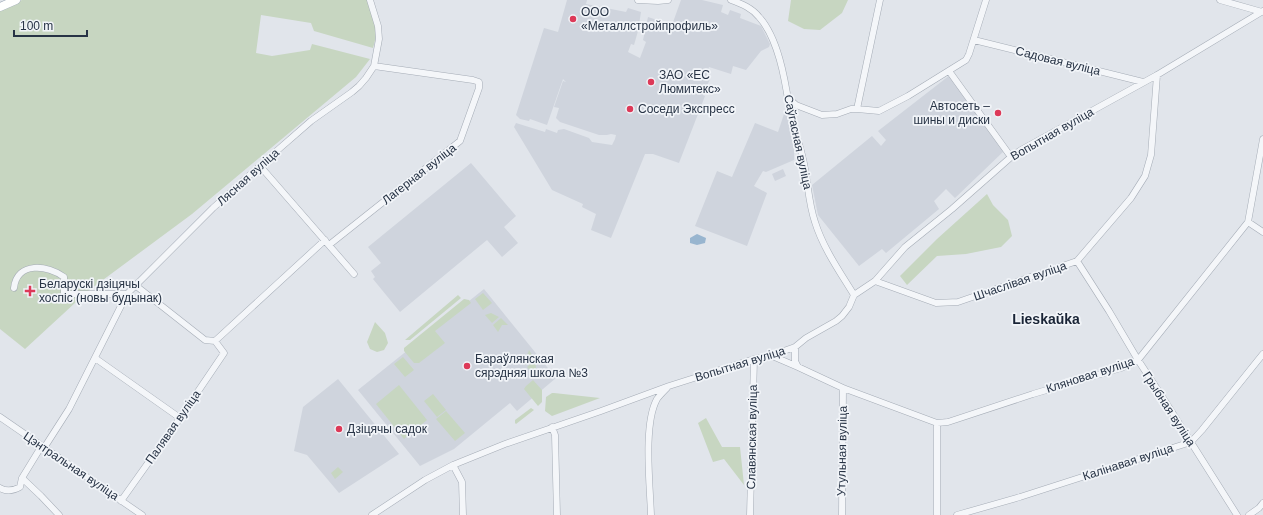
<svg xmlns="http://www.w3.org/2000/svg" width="1263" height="515" font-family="Helvetica,sans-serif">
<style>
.built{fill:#cfd4dd}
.green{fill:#c7d6c1}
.water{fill:#98b5cf}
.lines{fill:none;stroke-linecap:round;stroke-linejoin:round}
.minor-casing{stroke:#a5acb6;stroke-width:7}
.major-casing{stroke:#9faab8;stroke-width:9}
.minor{stroke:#f4f6f9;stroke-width:6}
.major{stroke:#fff;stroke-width:8}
.poi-dot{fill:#dd3958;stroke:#f1f4f8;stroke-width:1.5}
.labels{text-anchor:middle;stroke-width:3.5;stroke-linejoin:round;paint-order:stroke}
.poi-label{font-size:12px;fill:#273345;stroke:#f1f4f8;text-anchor:start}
.street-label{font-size:12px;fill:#273345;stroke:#f1f4f8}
.quarter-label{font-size:14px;font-weight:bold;fill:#192436;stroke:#f1f4f8}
</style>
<rect width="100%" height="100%" fill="#e1e5eb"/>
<path class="built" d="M567 0H587L586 4 626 12 628 8 641 12 638 31 634 45 631 44 628 52 640 58 646 42 643 40 648 17 672 25 681 0H702L723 5 721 12 728 15 730 10 741 14 740 18 761 26 770 44 769 47 761 51 746 70 733 66 731 74 709 67 706 77 710 79 703 95 705 96 679 163 653 154H645L611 238 591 230 596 214 582 207 583 204 552 190 514 127 516 123 545 132 546 129 557 133 558 130 564 129 589 138 592 142 612 145 615 139 616 135 611 134 607 135H599L560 122 556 118 559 108 554 107 563 81 566 82 563 79 547 125 530 119 529 121 520 119 516 115 544 28 558 32Z
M950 75 1004 151 955 198 946 189 934 201 939 209 886 253 882 249 859 266 818 215 812 185 872 136 881 146 886 140 878 131Z
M784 114H787L796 151 794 152V160L766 172 763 171 754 186 767 193 747 246 695 226 717 171 732 177 755 123 778 132Z
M471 163 516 216 504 227 518 243 502 257 487 240 400 312 373 279 375 277 371 271 381 263 368 247Z
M783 169 786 176 775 181 772 174Z
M484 289 556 378 517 411 510 403 454 449 420 466 358 390Z
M338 379 399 454 339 493 307 455 294 451 303 407Z"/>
<path class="green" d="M22 0H367L369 4 377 33 373 48 314 31 311 23 261 15 256 53 272 56 310 50 312 44 370 59 356 77 192 214 88 291 25 349 0 329V9Z
M791 0H848L842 13 820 30 804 29 788 21Z
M987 194 993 205 1008 220 1012 236 1001 247 966 254 937 256 907 285 900 276 937 239Z
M483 293 492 303 483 310 475 299Z
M458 295 461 298 410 340H405Z
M464 299 469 300 471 303 435 331 445 343 419 363H414L404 351V348Z
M491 313 499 317 492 323 485 315Z
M501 318 508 325H502L498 332 493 325Z
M375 322 385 333 388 343 384 350 377 352 370 349 367 342Z
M529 350 534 358 525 365 520 358 525 357 528 353Z
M403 357 414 370 405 377 394 364Z
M535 360 536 368 534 375 527 367Z
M533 380 542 390V402L538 406 524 389 526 386Z
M399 385 427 420 404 439 376 404Z
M552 393H554L600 398 552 416 545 411 546 397Z
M433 394 446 410 437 417 424 401Z
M531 408 534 410 516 424 515 423V420Z
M446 411 465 433 455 441 436 419Z
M706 418 722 447H740L744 485 724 459 713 462 698 423Z
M338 467 343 472 335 479 331 473Z"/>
<path class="water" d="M697 234 706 238 705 243 697 245 690 243V238Z"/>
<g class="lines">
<defs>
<path id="minor" d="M638 0 658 1 668 0
M731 0C742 4 752 8 759 17 778 38 785 79 789 106 792 124 799 141 803 159 808 180 808 202 815 222 823 248 840 272 854 295
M1220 0 1262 12
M974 40 1143 82
M949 71 1011 157
M788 98 796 105 822 115 837 114 851 109H857L879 111 908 96 966 60 969 54 986 0
M857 109 880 0
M260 166 354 274
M1248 222 1263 232
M329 245 460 141 479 88V82L473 80 374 66
M1077 261 1109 311 1138 360 1163 398 1237 515
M875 281 936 303 958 302 1077 261 1131 198 1145 176 1151 155 1157 75
M14 288C17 261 48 265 64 277V294H127
M215 341 325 240
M795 347V361L798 367 843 388 937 423 948 422 1033 394 1121 368 1138 360 1248 222 1263 139
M770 355 798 367
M95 358 180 418
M0 417 142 515
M937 423V515
M552 427 555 435 557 515
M41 447 22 478 41 496 59 515
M44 448 69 409 127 294 213 208 272 155 311 121 352 92 359 86 366 78 374 66 379 39 378 26 370 0
M453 465 462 482 463 515
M0 488C7 492 13 491 20 487L22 478
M121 501 180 418 224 353 215 341 205 340 135 285
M372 515 425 480 453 465 505 444 601 411 669 386 754 359 778 353 795 347 806 338 836 321 842 316 849 307 854 295 875 281 905 247 952 209 1011 157 1021 150 1157 75 1263 11
M651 515C650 485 643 424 657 399 660 395 664 391 667 388
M750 515 754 359
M842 515 843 388
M957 515 1020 497 1191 442 1202 430 1263 354
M1249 515 1259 508 1263 503"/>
<path id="major" d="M0 7 16 0"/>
</defs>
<use href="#minor" class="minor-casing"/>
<use href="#major" class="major-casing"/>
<use href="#minor" class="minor"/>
<use href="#major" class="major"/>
</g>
<g class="poi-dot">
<circle cx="573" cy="19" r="4"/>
<circle cx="651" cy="82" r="4"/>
<circle cx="630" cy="109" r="4"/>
<circle cx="998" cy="113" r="4"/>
<path d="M28 285h4v4h4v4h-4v4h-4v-4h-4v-4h4z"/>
<circle cx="467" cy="366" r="4"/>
<circle cx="339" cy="429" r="4"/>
</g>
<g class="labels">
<g class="poi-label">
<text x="581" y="16">ООО<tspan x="581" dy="14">«Металлстройпрофиль»</tspan></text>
<text x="659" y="79">ЗАО «ЕС<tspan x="659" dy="14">Люмитекс»</tspan></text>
<text x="990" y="110" text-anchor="end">Автосеть –<tspan x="990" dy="14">шины и диски</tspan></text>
<text x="638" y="113">Соседи Экспресс</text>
<text x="39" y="288">Беларускі дзіцячы<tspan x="39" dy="14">хоспіс (новы будынак)</tspan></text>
<text x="475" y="363">Бараўлянская<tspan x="475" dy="14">сярэдняя школа №3</tspan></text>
<text x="347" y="433">Дзіцячы садок</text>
</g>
<g class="street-label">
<text transform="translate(1058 61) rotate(14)" y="4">Садовая вуліца</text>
<text transform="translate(1052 134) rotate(-30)" y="4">Вопытная вуліца</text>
<text transform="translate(798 142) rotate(78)" y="4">Саўгасная вуліца</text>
<text transform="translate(419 174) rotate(-38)" y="4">Лагерная вуліца</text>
<text transform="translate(248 177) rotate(-42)" y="4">Лясная вуліца</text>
<text transform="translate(1020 281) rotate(-19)" y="4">Шчаслівая вуліца</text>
<text transform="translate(740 364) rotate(-17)" y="4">Вопытная вуліца</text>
<text transform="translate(1090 375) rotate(-18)" y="4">Кляновая вуліца</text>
<text transform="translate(1169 409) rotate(57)" y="4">Грыбная вуліца</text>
<text transform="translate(173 427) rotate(-55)" y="4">Палявая вуліца</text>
<text transform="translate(752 437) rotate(-89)" y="4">Славянская вуліца</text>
<text transform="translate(842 451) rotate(-89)" y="4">Утульная вуліца</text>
<text transform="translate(1128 462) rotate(-18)" y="4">Калінавая вуліца</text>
<text transform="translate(71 466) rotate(34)" y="4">Цэнтральная вуліца</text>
</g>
<g class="quarter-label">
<text x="1046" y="324">Lieskaŭka</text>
</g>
</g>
<path d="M14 30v6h73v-6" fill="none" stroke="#273345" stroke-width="2"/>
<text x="20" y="30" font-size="12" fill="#273345" stroke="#f1f4f8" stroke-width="3" paint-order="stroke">100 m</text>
</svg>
